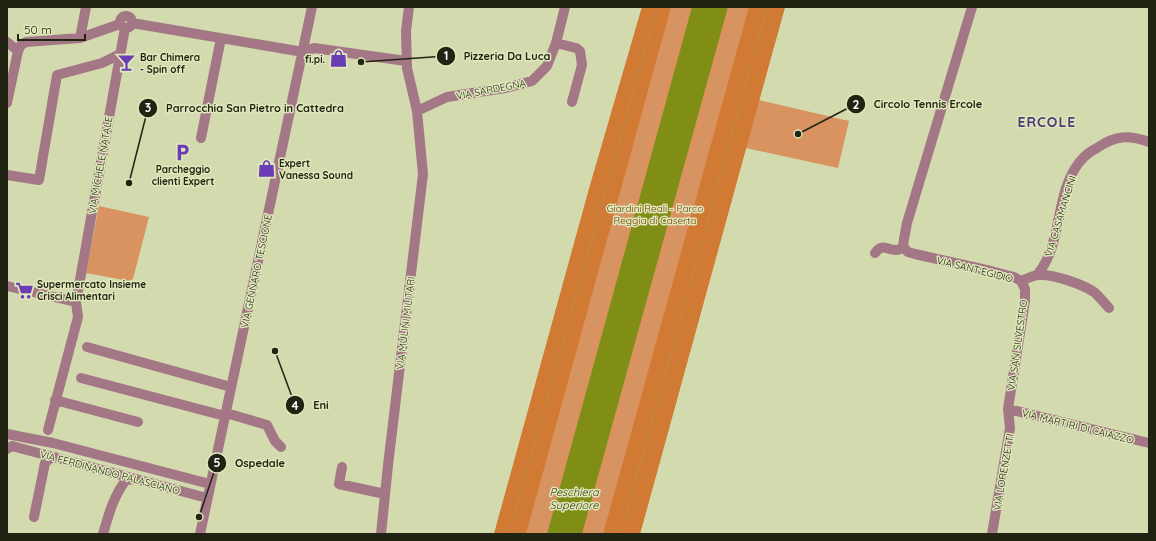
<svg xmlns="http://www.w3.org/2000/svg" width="1156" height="541" font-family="Quicksand,sans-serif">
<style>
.green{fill:#d99360}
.forest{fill:#d07a34}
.water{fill:#818e16}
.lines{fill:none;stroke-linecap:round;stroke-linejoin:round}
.path{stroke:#9ba27e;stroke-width:1.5;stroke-dasharray:1 3;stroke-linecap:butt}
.minor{stroke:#a47787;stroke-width:10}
.labels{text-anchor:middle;stroke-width:3;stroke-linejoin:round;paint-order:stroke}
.poi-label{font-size:10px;font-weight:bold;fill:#212413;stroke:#dfe7bb;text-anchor:start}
.street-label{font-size:10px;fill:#212413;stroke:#dfe7bb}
.park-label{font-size:10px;fill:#733b05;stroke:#dfe7bb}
.water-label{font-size:11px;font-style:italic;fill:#3a4013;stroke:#dfe7bb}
.district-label{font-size:14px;font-weight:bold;letter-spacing:1px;fill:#4e3b78;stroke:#dfe7bb}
.leader{fill:none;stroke:#212413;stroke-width:1.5}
.callout-dot{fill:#212413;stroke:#dfe7bb;stroke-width:1.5}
.mark-label{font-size:12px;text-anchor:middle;font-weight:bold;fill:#fff}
.callout-label{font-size:11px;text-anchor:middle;font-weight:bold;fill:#212413;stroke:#dfe7bb;stroke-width:3;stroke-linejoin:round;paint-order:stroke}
</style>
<rect width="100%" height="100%" fill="#d2daae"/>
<path class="green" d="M642 7H785L759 100 849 121 838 168 746 148 640 534H494L589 189Z
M99 206 149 217 133 279 129 281 86 273Z"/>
<path class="forest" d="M642 7H671L526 534H494L589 189Z
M749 7H785L640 534H603Z"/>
<path class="water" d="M692 7H728L582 534H547Z"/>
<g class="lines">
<path class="path" d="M509 534 657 7
M535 534 681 7
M594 534 739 7
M621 534 767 7"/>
<path class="minor" d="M120 22a6 6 0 1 1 12 0a6 6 0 1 1-12 0Z
M132 23 303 52 314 48 406 61
M80 38 86 7
M7 42 18 51
M556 43 576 48 580 51 582 65 572 102
M7 103 18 51 21 45 26 42 80 38 120 24
M417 111 447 97 505 88 532 81 547 66 556 43 565 7
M201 138 221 38
M7 175 39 180 57 75 102 63 120 54
M903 247 904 239 907 223 972 7
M903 247 908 252 915 254 991 271 1014 277 1021 281C1027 279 1033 275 1039 275 1053 274 1082 284 1094 292 1099 296 1104 303 1109 308
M875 253C883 242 887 251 897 250 899 250 901 248 903 247
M1037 275C1065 242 1053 188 1084 157 1088 153 1093 150 1097 148 1115 135 1129 135 1149 142
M7 286 76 302
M87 347 231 387
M81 378 225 416
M55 400 138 422
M1008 409 1149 443
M226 413 267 425 275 441 281 447
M48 430 78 317 76 302 125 28
M7 434 53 443 210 484
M7 449 12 446 207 498
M342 467 339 484 385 494
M34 517 45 463 49 459 55 457
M103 534C109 514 113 497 126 480L135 479
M200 534 312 7
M381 534 388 465 423 174 417 111 407 68 406 31 409 7
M992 534 1010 428 1008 409 1025 301V289L1021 281"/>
</g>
<defs>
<symbol id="shop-bare" viewBox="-9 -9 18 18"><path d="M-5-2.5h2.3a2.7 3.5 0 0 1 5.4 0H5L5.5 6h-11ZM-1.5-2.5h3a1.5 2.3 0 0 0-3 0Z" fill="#6a3db5" stroke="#dfe7bb" stroke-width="2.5" paint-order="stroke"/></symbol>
<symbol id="bar-bare" viewBox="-9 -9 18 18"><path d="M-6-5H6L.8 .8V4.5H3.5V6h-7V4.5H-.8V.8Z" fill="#6a3db5" stroke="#dfe7bb" stroke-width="2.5" paint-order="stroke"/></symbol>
<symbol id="parking-bare" viewBox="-9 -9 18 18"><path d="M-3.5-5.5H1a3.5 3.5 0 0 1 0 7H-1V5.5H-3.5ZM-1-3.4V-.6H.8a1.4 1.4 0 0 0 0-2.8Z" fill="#6a3db5" stroke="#dfe7bb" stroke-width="2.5" paint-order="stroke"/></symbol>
<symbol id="supermarket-bare" viewBox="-9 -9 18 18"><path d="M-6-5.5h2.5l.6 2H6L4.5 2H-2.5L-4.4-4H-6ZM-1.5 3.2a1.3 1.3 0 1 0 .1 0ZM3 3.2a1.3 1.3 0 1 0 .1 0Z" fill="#6a3db5" stroke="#dfe7bb" stroke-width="2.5" paint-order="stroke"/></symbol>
</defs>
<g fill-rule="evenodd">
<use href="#shop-bare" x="326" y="46" width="25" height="25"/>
<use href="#bar-bare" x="114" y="50" width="25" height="25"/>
<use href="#parking-bare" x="170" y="140" width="25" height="25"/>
<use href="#shop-bare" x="254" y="156" width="25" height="25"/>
<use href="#supermarket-bare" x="12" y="278" width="25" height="25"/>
</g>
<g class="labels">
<g class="poi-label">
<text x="140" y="61">Bar Chimera<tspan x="140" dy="12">- Spin off</tspan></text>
<text x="325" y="63" text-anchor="end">fi.pi.</text>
<text x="279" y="167">Expert<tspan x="279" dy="12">Vanessa Sound</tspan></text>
<text x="183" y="173" text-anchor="middle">Parcheggio<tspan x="183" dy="12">clienti Expert</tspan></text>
<text x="37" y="288">Supermercato Insieme<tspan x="37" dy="12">Crisci Alimentari</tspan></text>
</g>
<g class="street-label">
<text transform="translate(491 89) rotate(-11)" y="4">VIA SARDEGNA</text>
<text transform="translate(100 165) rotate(-80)" y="4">VIA MICHELE NATALE</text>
<text transform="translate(1060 216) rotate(-73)" y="4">VIA CASAMANCINI</text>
<text transform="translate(975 269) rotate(14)" y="4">VIA SANT'EGIDIO</text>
<text transform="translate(256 271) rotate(-78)" y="4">VIA GENNARO TESCIONE</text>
<text transform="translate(405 323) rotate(-83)" y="4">VIA MULINI MILITARI</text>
<text transform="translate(1017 345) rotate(-82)" y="4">VIA SAN SILVESTRO</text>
<text transform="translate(1078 426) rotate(14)" y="4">VIA MARTIRI DI CAIAZZO</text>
<text transform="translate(110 472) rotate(15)" y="4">VIA FERDINANDO PALASCIANO</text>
<text transform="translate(1003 472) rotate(-80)" y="4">VIA LORENZETTI</text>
</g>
<g class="park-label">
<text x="655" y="212">Giardini Reali - Parco<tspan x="655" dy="12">Reggia di Caserta</tspan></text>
</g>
<g class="water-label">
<text x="574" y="496">Peschiera<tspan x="574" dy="13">Superiore</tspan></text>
</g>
<g class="district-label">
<text x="1047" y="127">ERCOLE</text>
</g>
</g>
<path class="leader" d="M361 62L446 56M798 134L856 104M129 183L148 108M275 351L295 405M199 517L217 463"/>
<g class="callout-dot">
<circle cx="361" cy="62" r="4"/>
<circle cx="798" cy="134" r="4"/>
<circle cx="129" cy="183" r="4"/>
<circle cx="275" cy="351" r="4"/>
<circle cx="199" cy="517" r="4"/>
<circle cx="446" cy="56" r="10"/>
<circle cx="856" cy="104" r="10"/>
<circle cx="148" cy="108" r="10"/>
<circle cx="295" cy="405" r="10"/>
<circle cx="217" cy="463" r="10"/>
</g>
<g class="mark-label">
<text x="446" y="60">1</text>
<text x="856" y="109">2</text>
<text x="148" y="112">3</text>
<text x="295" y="410">4</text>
<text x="217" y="467">5</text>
</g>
<g class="callout-label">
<text x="507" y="60">Pizzeria Da Luca</text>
<text x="928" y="108">Circolo Tennis Ercole</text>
<text x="255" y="112">Parrocchia San Pietro in Cattedra</text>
<text x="321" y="409">Eni</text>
<text x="260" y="467">Ospedale</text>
</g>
<rect width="1156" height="541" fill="none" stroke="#212413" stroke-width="16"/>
<path d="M18 34v6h67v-6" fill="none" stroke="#212413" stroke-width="2"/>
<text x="24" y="34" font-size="12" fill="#212413" stroke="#dfe7bb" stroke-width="3" paint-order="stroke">50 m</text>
</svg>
